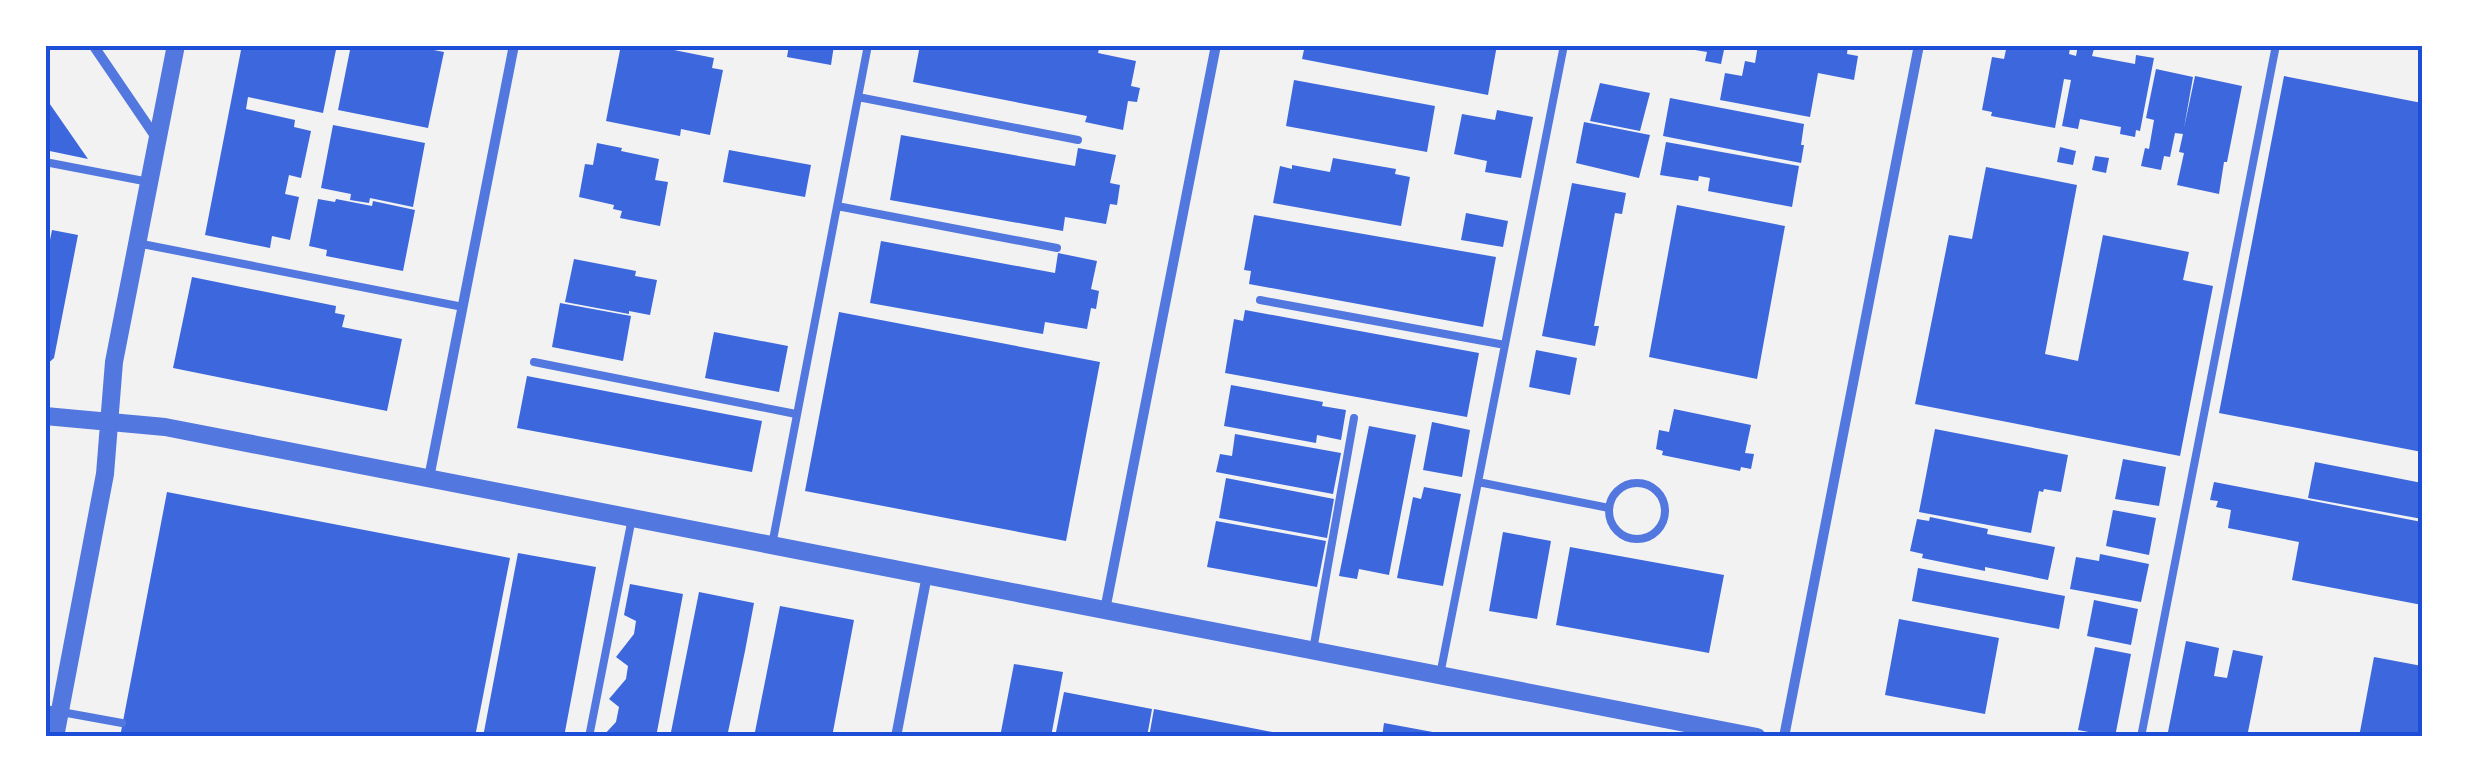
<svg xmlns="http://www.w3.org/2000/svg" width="2467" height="782" font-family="Signika,sans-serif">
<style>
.building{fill:#3d67dc}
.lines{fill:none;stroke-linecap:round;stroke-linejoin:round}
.service{stroke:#5277de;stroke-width:8}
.minor{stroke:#5277de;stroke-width:10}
.tertiary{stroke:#5277de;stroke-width:18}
.neatline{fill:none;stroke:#1d4ed8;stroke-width:4}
</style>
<rect width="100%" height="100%" fill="#f2f2f2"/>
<path class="building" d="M242 45H337L323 113 248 97 246 109 295 120 294 127 311 131 301 178 289 175 285 194 299 197 290 240 272 236 270 248 205 235Z
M351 45H408L444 52 428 128 338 110Z
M621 45H649L714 58 712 68 723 70 710 135 681 129 680 136 606 121Z
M789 45H834L831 65 787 57Z
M920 45H1077L1099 49 1098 53 1136 61 1131 86 1140 88 1137 102 1128 101 1123 130 1085 122 1087 116 913 82Z
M1305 45H1497L1488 95 1302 59Z
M1689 45H1725L1721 64 1705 61 1707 52 1689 49Z
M1758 45H1848L1847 54 1858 56 1854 80 1818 73 1810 117 1720 100 1725 73 1742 76 1745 61 1755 63Z
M2007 45H2056L2070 48 2069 54 2076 56 2078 45H2095L2092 56 2135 64 2136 55 2154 58 2140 131 2136 130 2135 137 2120 134 2121 127 2080 119 2078 129 2062 126 2071 80 2064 79 2055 128 1991 116 1992 112 1982 110 1992 57 2004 59Z
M2156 69 2193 77 2184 128 2195 76 2242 86 2227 162H2224L2219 194 2177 185 2184 153 2179 152 2183 134 2175 133 2170 157 2164 156 2161 170 2141 166 2145 148 2149 149 2154 120 2146 118Z
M2284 76 2422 103V452L2219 413Z
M1294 80 1435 106 1427 152 1286 126Z
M1600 83 1650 93 1640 131 1590 121Z
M45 97 88 159 45 150Z
M1670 98 1804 124 1801 145H1804L1801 163 1663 136Z
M1497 110 1533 117 1521 178 1485 172 1487 161 1454 154 1462 114 1495 120Z
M1584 122 1650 135 1639 178 1576 163Z
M333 125 425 143 413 207 370 198 369 203 350 200 351 194 321 188Z
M901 135 1075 166 1078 148 1116 155 1110 183 1120 185 1117 205 1110 204 1106 224 1065 217 1063 231 890 200Z
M1666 142 1799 166 1792 207 1708 191 1710 178 1699 176 1698 181 1660 175Z
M597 143 622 148 621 151 659 159 655 180 668 182 660 226 620 218 622 211 613 209 614 205 579 197 585 164 593 165Z
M2060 147 2076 151 2073 165 2057 162Z
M729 150 811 165 805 197 723 182Z
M2095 156 2109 158 2106 173 2092 170Z
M1333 158 1396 169 1395 174 1410 177 1401 226 1273 203 1280 166 1292 169V165L1330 172Z
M1986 167 2077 185 2045 354 2078 361 2103 235 2189 252 2183 280 2213 286 2180 456 1915 404 1949 235 1972 239Z
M1572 183 1626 193 1622 214 1615 213 1594 326H1599L1595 346 1542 336Z
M318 199 335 202 336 199 372 206 373 201 415 210 403 271 326 256 327 250 309 246Z
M1677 205 1785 226 1757 379 1649 357Z
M1466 213 1508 221 1503 247 1461 240Z
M1254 215 1496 257 1483 327 1249 284 1251 271 1244 270Z
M52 230 78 235 54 358 45 366V250H48Z
M881 241 1055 273 1058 253 1097 261 1091 289 1099 291 1096 309 1091 308 1087 329 1045 322 1043 334 870 303Z
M574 259 636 271 635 276 657 280 650 315 629 311V314L565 302Z
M192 277 336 306 335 313 345 315 342 327 402 339 387 411 173 368Z
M560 303 631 316 623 361 552 347Z
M1245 310 1479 353 1467 417 1225 373 1234 319 1243 321Z
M839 312 1100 362 1066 541 805 491Z
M714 332 788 346 779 392 705 378Z
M1536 350 1577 358 1570 395 1529 387Z
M527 376 762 421 752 472 517 428Z
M1231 385 1323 402 1322 406 1346 410 1341 440 1317 435 1316 443 1224 426Z
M1674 409 1751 425 1745 453 1754 454 1751 469 1741 467 1740 471 1662 455 1663 451 1656 449 1659 430 1669 432Z
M1432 422 1470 430 1462 477 1423 470Z
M1369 426 1416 435 1389 575 1359 569 1357 579 1339 576Z
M1935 429 2068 455 2061 492 2044 489 2043 492 2039 491 2031 533 1919 512Z
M1235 434 1341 453 1333 494 1216 472 1220 454 1232 456Z
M2123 459 2166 467 2159 506 2115 499Z
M2315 462 2422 483V519L2308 498Z
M1226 478 1334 499 1327 538 1219 518Z
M2214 482 2422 522V605L2292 580 2299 542 2228 528 2231 510 2216 507 2218 501 2210 500Z
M1424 487 1461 494 1443 586 1397 578 1413 497 1421 499Z
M167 492 510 558 475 737H120Z
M2113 510 2156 518 2149 555 2106 546Z
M1930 517 1988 529 1987 534 2055 547 2048 580 1985 567V571L1922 558 1923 554 1910 551 1917 519 1929 521Z
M1216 521 1326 541 1317 587 1207 567Z
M1503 532 1551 541 1537 619 1489 611Z
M1570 547 1724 575 1709 653 1556 625Z
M518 553 596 567 564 737H483Z
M2100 554 2149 564 2141 602 2070 589 2076 557 2099 561Z
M1918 568 2065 596 2059 629 1912 601Z
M630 584 683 594 675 637 656 737H602L616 722 619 707 609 699 626 679 628 666 616 657 634 634 636 621 624 615Z
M699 592 754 603 745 651 727 737H670Z
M2094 600 2138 609 2131 645 2087 636Z
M780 606 854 620 832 737H754Z
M1899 619 1999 638 1985 714 1885 695Z
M2186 641 2219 648 2214 676 2227 678 2233 650 2263 656 2247 737H2167Z
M2095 647 2131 654 2115 737 2078 730Z
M2374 657 2422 666V737H2359Z
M1014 664 1063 672 1051 737H1000Z
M1064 692 1152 709 1147 737H1055Z
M1154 709 1288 735 1287 737H1149Z
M1384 723 1449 735V737H1382Z"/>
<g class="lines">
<path class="service" d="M858 97 1078 140
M45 162 149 182
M837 206 1057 248
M137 243 463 307
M1260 300 1505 345
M534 362 796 414
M1478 482 1609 508
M1609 511a28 28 0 1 1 56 0a28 28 0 1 1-56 0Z
M772 545 868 45
M1313 650 1354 418
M1440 675 1564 45
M45 709 122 723
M589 737 632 518
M2141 737 2276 45"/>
<path class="minor" d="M93 45 157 139
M429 478 514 45
M1105 610 1216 45
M896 737 927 575
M1784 737 1919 45"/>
<path class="tertiary" d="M45 416 165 427 1757 737
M55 737 105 474 114 362 176 45"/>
</g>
<rect width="2467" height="782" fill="none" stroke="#ffffff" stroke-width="95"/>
<rect x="48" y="48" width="2372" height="686" class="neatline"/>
</svg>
